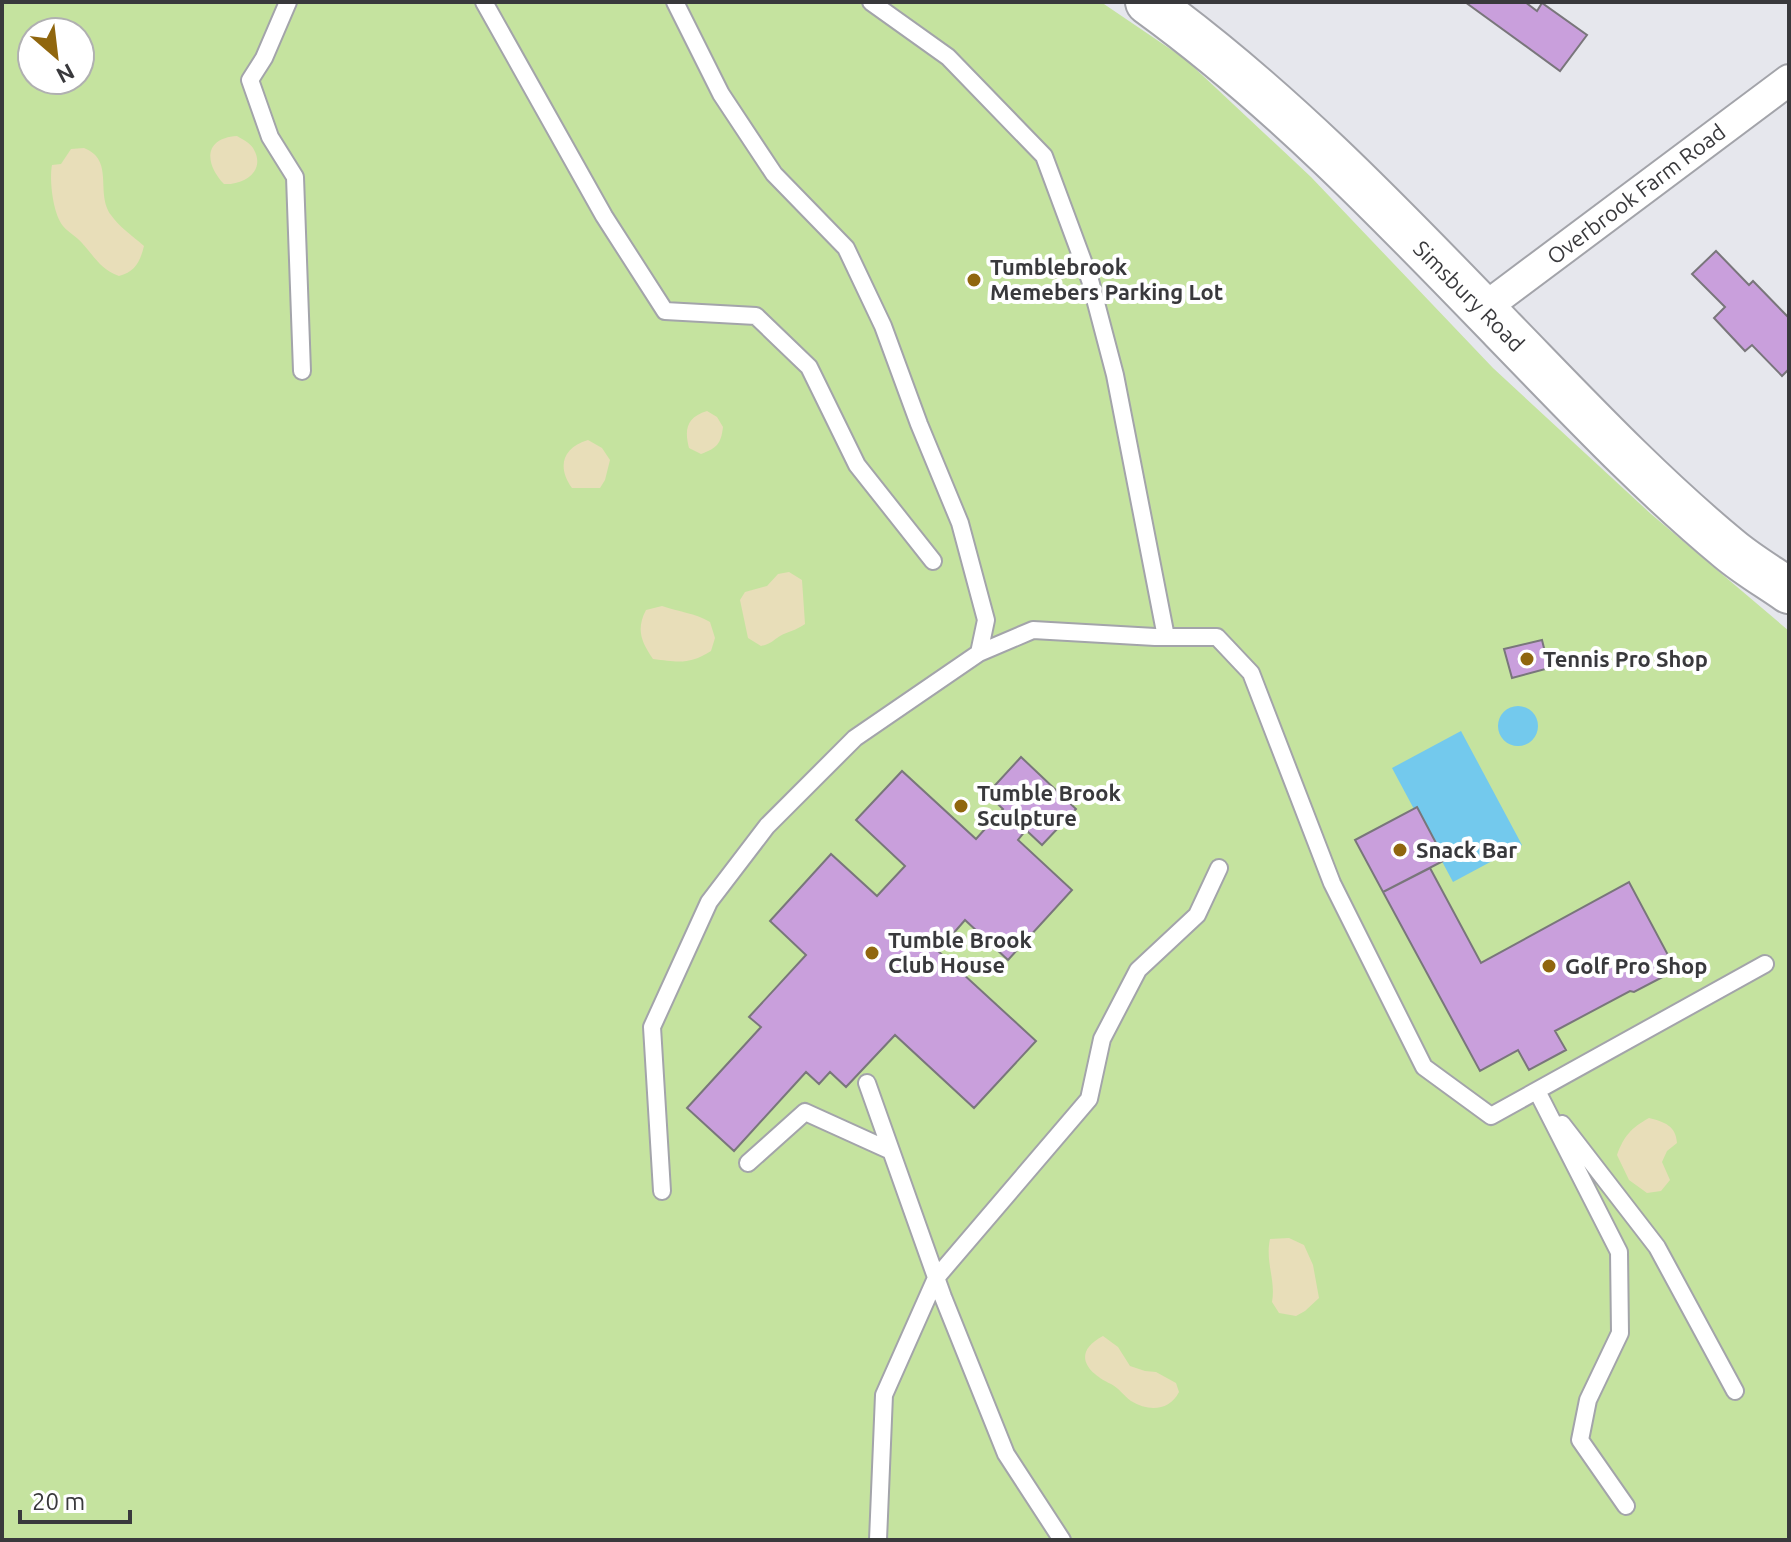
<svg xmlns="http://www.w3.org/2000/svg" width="1791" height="1542" font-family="Ubuntu,sans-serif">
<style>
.green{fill:#c5e39f;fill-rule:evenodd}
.sand{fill:#e8deb9}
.water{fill:#73c9ed}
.building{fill:#c99fdc;stroke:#79767b;stroke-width:2}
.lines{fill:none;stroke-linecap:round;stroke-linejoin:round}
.lane-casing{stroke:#a3a4aa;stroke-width:20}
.street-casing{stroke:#a3a4aa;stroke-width:34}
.secondary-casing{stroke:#a3a4aa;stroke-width:48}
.lane{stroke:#fff;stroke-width:16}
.street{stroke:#fff;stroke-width:30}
.secondary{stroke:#fff;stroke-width:44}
.poi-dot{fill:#90660e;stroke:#fff;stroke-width:3}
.labels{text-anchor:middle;stroke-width:8;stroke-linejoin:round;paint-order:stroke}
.street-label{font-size:22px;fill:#39393c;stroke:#fff}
.poi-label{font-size:22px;font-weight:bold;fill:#39393c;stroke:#fff;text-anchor:start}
</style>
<rect width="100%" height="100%" fill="#e6e7ed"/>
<path class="green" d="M2 2H1101L1185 59 1311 177 1493 368 1651 514 1789 631V1540H2ZM32 32H80V80H32Z"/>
<path class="sand" d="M237 136C242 139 250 143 253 148 267 171 244 185 224 184 204 163 204 138 237 136Z
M84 148C115 160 95 193 111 215 119 227 133 236 144 246 140 262 135 272 119 276 100 269 95 257 82 243 76 236 68 232 63 226 53 214 49 180 52 165L61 164 71 149Z
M707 411 717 417 723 427C721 444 717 448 701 454L689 448C684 429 687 417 707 411Z
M588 440 602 448 610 460 605 480 600 488H572C557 467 562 448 588 440Z
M789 572 802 580 805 624C797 630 787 632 780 636 772 641 771 644 761 646L748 638 740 600 745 592 767 586 778 574Z
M662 606C679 612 695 613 710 622L715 638 711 651C689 665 678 662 653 659 641 642 636 629 646 610Z
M1649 1118C1665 1122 1676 1126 1677 1143L1667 1151 1662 1162 1670 1180 1661 1191 1647 1193 1629 1180 1617 1155C1624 1136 1631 1128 1649 1118Z
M1289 1238 1304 1245 1313 1265 1319 1298 1305 1311 1296 1316 1279 1313 1272 1302C1276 1280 1265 1262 1270 1239Z
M1103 1336 1118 1347 1130 1366 1145 1371 1156 1372 1176 1383 1179 1392C1169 1411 1149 1412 1131 1401 1124 1396 1119 1388 1111 1384 1087 1373 1071 1353 1103 1336Z"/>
<path class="water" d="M1498 726a20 20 0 1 1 40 0a20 20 0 1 1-40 0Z
M1461 731 1522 845 1453 882 1392 768Z"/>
<path class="building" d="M1465 2H1525L1537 11 1542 3 1587 35 1560 71Z
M1716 251 1749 285 1753 281 1789 318V369L1782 376 1752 345 1745 351 1714 318 1725 307 1692 274Z
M1542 640 1549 668 1512 678 1504 649Z
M1021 757 1076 809 1042 845 1026 830 1018 840 1072 890 1008 960 965 920 938 951 1036 1041 974 1108 895 1035 846 1087 830 1072 819 1084 806 1072 734 1151 687 1108 761 1027 749 1017 806 955 770 921 831 854 877 896 905 866 856 820 902 771 976 839 1003 809 987 794Z
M1417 807 1445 860 1383 892 1355 840Z
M1430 868 1481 963 1629 882 1676 970 1634 992 1630 991 1555 1031 1566 1050 1529 1070 1518 1050 1480 1071 1383 892Z"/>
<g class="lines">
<defs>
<path id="lane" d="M288 2 264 58 250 80 270 137 295 177 302 371
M484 2 604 216 665 311 756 316 809 367 857 465 933 561
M675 2 721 94 774 174 846 248 883 326 919 424 960 523 986 620 979 653
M871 2 948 57 1044 156 1090 280 1115 375 1166 637
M867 1083 943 1297 1006 1454 1062 1540
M1537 1091 1619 1252 1620 1333 1588 1400 1580 1440 1626 1506
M1562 1124 1657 1247 1735 1391
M748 1163 805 1112 891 1151
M662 1191 652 1027 709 902 767 826 855 738 979 653 1033 630 1155 637H1217L1251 673 1332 883 1424 1067 1491 1116 1765 964
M878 1540 884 1395 936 1278 1089 1099 1102 1039 1138 970 1197 915 1219 868"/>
<path id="street" d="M1483 309 1789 80"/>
<path id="secondary" d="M1148 2C1279 97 1391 214 1503 330 1577 406 1648 482 1729 549 1748 565 1769 577 1789 591"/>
</defs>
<use href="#lane" class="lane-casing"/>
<use href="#street" class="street-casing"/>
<use href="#secondary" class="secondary-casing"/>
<use href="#lane" class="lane"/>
<use href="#street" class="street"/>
<use href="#secondary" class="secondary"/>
</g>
<g class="poi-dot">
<circle cx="974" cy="280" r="8"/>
<circle cx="1527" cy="659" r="8"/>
<circle cx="961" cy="806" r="8"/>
<circle cx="1400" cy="850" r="8"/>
<circle cx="872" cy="953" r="8"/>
<circle cx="1549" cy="966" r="8"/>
</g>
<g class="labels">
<g class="street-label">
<text transform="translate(1636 194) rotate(-37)" y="8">Overbrook Farm Road</text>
<text transform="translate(1469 296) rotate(45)" y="8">Simsbury Road</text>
</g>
<g class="poi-label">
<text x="990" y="275">Tumblebrook<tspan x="990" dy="25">Memebers Parking Lot</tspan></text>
<text x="1543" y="667">Tennis Pro Shop</text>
<text x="977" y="801">Tumble Brook<tspan x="977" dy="25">Sculpture</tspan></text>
<text x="1416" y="858">Snack Bar</text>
<text x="888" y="948">Tumble Brook<tspan x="888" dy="25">Club House</tspan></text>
<text x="1565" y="974">Golf Pro Shop</text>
</g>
</g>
<rect width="1791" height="1542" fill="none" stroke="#39393c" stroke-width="8"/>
<g transform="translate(56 56) rotate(152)"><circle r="38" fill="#ffffff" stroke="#b0b0b1" stroke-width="2"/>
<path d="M0-6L14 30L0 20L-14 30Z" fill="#90660e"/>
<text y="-12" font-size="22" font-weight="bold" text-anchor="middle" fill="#39393c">N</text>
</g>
<path d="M20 1510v12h110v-12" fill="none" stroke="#39393c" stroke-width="4"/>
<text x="32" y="1510" font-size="24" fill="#39393c" stroke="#ffffff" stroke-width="6" paint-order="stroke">20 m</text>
</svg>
